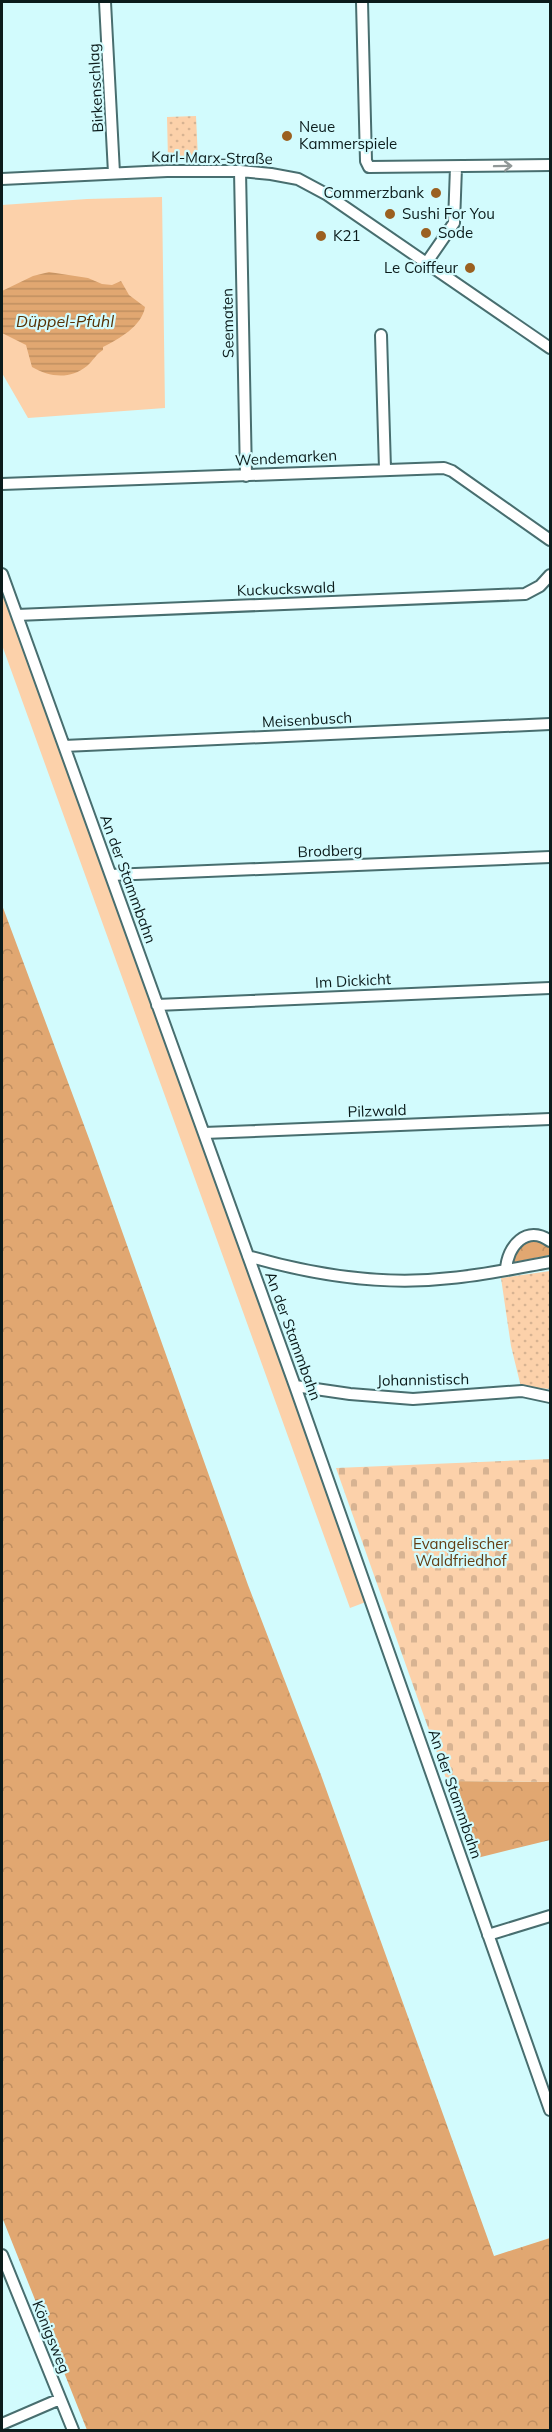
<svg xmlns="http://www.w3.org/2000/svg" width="552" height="2432" font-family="Mulish,sans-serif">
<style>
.grass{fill:url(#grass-dots)}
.forest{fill:url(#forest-crowns)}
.cemetery{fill:url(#cemetery-stones)}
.park{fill:#fcd1aa}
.water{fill:url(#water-rules)}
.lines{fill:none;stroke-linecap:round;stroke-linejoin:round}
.minor-casing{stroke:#486e6f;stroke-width:14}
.minor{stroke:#fff;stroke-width:10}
.oneway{stroke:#919898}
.poi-dot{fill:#9b6020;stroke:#d2fbfd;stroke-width:2}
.labels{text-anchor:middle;stroke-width:4.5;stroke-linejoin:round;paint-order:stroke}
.street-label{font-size:15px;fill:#0b1b1b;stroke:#d2fbfd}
.poi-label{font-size:15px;fill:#0b1b1b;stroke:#d2fbfd;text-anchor:start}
.park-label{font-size:15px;fill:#633c12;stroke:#d2fbfd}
.water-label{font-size:16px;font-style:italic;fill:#563003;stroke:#d2fbfd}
</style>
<defs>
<pattern id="grass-dots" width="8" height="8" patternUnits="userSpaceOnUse" patternTransform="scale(1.5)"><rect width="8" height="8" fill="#fcd1aa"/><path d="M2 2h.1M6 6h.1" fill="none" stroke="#d7b392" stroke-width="1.8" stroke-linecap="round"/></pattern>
<pattern id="forest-crowns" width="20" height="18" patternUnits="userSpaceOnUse" patternTransform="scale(1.5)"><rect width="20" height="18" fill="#e1a771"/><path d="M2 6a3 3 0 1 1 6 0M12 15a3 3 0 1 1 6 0" fill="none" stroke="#c08f61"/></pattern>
<pattern id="cemetery-stones" width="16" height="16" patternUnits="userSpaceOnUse" patternTransform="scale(1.5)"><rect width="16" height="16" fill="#fcd1aa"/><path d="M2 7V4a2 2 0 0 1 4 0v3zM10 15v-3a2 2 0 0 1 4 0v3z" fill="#d7b392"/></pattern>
<pattern id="water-rules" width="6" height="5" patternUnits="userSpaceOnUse" patternTransform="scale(1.5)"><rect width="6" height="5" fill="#e1a771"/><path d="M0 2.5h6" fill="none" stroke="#c08f61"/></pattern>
</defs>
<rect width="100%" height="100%" fill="#d2fbfd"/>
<path class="grass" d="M196 116 198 159 168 160 167 117Z
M550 1271V1389L521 1387 511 1346 501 1278Z"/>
<path class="forest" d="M2 905 91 1144 248 1585 321 1775 494 2256 550 2238V2430H87L2 2217Z
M527 1241H541L550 1245V1255L510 1263 513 1249Z
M447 1781 550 1782V1840L473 1859Z"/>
<path class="cemetery" d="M550 1459V1782L447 1781 336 1468Z"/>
<path class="park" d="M162 197 165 408 28 418 2 373V205L87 199Z
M2 574 371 1600 350 1608 2 645Z"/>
<path class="water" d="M49 272 88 278 102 284 112 285 121 281 129 295 145 307C142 326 119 339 103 347V350C96 354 93 361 87 366 70 380 49 377 32 367L26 345 2 333V291L33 276Z"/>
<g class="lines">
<defs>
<path id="minor" d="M105 2 114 173
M362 2 366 161 369 167 550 165
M240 171 246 476
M2 179 167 171H240L271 174 298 179 326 194 550 348
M427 262 454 223 456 167
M381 335 385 469
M2 484 444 468 452 471 550 540
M2 574 295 1386 550 2110
M17 615 525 594 540 586 550 575
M64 746 550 724
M111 875 550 857
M157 1005 550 988
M204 1133 550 1119
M248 1256C313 1275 383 1286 451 1278 485 1275 517 1268 550 1262
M506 1270C507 1246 527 1224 550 1241
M295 1386 350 1394 413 1399 522 1391 550 1397
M488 1935 550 1916
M2 2255 73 2430
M2 2424 60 2399"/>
</defs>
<use href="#minor" class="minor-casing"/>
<use href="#minor" class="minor"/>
</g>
<defs><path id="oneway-shaft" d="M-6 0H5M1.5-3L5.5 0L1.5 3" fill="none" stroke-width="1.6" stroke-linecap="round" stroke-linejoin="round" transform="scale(1.5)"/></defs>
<use class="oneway" href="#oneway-shaft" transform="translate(503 166) rotate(-1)"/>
<g class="poi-dot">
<circle cx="287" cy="136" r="6"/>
<circle cx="436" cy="193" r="6"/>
<circle cx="390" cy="214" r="6"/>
<circle cx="426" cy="233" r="6"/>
<circle cx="321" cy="236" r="6"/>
<circle cx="470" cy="268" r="6"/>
</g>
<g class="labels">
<g class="street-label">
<text transform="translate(96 88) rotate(-93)" y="5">Birkenschlag</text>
<text transform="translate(212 158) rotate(1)" y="5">Karl-Marx-Straße</text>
<text transform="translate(228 323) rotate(-91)" y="5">Seematen</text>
<text transform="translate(286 458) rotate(-3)" y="5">Wendemarken</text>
<text transform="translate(286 589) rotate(-2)" y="5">Kuckuckswald</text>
<text transform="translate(307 720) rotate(-3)" y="5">Meisenbusch</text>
<text transform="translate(330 851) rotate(-2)" y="5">Brodberg</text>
<text transform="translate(128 879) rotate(70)" y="5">An der Stammbahn</text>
<text transform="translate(353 981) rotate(-3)" y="5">Im Dickicht</text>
<text transform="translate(377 1111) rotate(-2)" y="5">Pilzwald</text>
<text transform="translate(293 1336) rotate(70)" y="5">An der Stammbahn</text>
<text transform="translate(423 1380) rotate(-1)" y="5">Johannistisch</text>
<text transform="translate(455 1794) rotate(71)" y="5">An der Stammbahn</text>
<text transform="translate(51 2337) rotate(68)" y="5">Königsweg</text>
</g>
<g class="poi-label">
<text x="299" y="132">Neue<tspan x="299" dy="17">Kammerspiele</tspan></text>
<text x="424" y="198" text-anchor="end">Commerzbank</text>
<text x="402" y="219">Sushi For You</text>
<text x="438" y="238">Sode</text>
<text x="333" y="241">K21</text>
<text x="458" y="273" text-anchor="end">Le Coiffeur</text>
</g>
<g class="park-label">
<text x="461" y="1549">Evangelischer<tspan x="461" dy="17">Waldfriedhof</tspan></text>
</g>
<g class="water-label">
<text x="65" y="327">Düppel-Pfuhl</text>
</g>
</g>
<rect width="552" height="2432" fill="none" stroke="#0b1b1b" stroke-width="6"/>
</svg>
